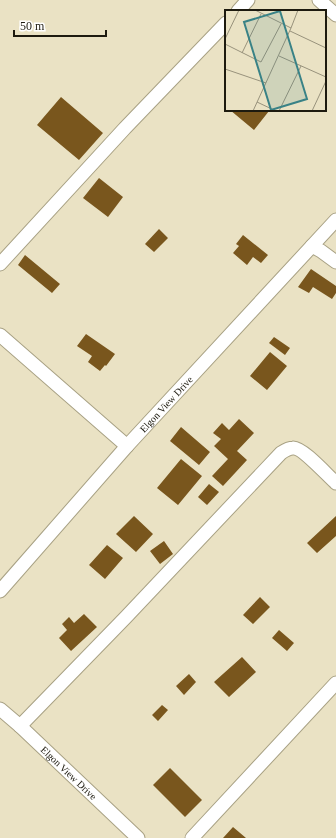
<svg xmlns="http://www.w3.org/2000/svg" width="336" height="838" font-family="'Times New Roman',serif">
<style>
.building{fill:#79561d}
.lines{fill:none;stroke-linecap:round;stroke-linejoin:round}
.street-casing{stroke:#a8a184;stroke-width:15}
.street{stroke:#fff;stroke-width:13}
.labels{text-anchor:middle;stroke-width:4;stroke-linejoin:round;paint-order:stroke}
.street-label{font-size:10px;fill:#1d1a0f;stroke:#fff}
.inset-road{fill:none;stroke:#98927c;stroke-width:1}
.view{fill:#398286;fill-opacity:0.15;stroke:#398286;stroke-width:2}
.inset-edge{fill:none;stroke:#1d1a0f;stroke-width:2}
</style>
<rect width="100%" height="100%" fill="#eae2c4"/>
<path class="building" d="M61 97 103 133 79 160 37 125Z
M230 110H268L269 111 254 130Z
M99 178 123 197 108 217 83 198Z
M159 229 168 238 154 252 145 244Z
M243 235 268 255 261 263 253 257 247 265 233 253 239 246 236 244Z
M25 255 60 284 52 293 18 265Z
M311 269 336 286V293L332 299 313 287 309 293 298 287Z
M86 334 115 354 106 366 105 365 100 371 88 362 92 356 77 346Z
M274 337 290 348 285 355 269 343Z
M270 352 287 366 267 390 250 376Z
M239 419 254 433 237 451 247 460 223 486 212 476 228 459 214 446 221 439 213 433 222 423 229 430Z
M181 427 210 452 199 465 170 441Z
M181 459 202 476 178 505 157 488Z
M209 484 219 492 207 505 198 497Z
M134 516 153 534 136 552 116 534Z
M336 516V536L317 553 307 543Z
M164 541 173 554 160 564 150 551Z
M107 545 123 558 105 579 89 565Z
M260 597 270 607 253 624 243 615Z
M84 614 97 627 71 651 59 638 67 630 62 624 69 617 74 623Z
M279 630 294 643 287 651 272 638Z
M242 657 256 672 229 697 214 682Z
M189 674 196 682 184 695 176 686Z
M162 705 168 710 158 721 152 715Z
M170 768 202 800 185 817 153 785Z
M233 827 246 838H223Z"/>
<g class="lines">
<defs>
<g id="street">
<path d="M319 0 336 15"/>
<path d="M238 11 248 0"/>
<path d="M312 246 321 251 336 262"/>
<path d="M0 264 125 128 226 23"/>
<path d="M0 335 127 446"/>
<path id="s1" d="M0 591 127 446 336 220"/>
<path id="s2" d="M0 709 20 726 138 838"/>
<path d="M20 726 126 617 281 453C284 451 289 448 293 448 302 447 328 476 336 483"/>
<path d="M192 838 336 683"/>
</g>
</defs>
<use href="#street" class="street-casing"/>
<use href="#street" class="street"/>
</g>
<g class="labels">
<g class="street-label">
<text dy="4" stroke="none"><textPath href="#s1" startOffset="250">Elgon View Drive</textPath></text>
<text dy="4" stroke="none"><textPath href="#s2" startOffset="94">Elgon View Drive</textPath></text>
</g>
</g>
<g transform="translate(225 10)">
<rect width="101" height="101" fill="#eae2c4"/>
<path class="inset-road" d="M66 18 73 0M65 21 101 38M0 29 14 0M0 34 36 52 56 14M17 43 36 4M54 46 101 67M0 59 41 73M32 92 51 101M28 101 66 18 30 0M54 101 76 56M87 101 101 71"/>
<path class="view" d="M55 1 82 89 46 100 19 12Z"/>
<rect width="101" height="101" class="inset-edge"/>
</g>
<path d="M14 30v6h92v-6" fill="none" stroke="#1d1a0f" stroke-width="2"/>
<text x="20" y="30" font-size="12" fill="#1d1a0f" stroke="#ffffff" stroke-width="3" paint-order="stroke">50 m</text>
</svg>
